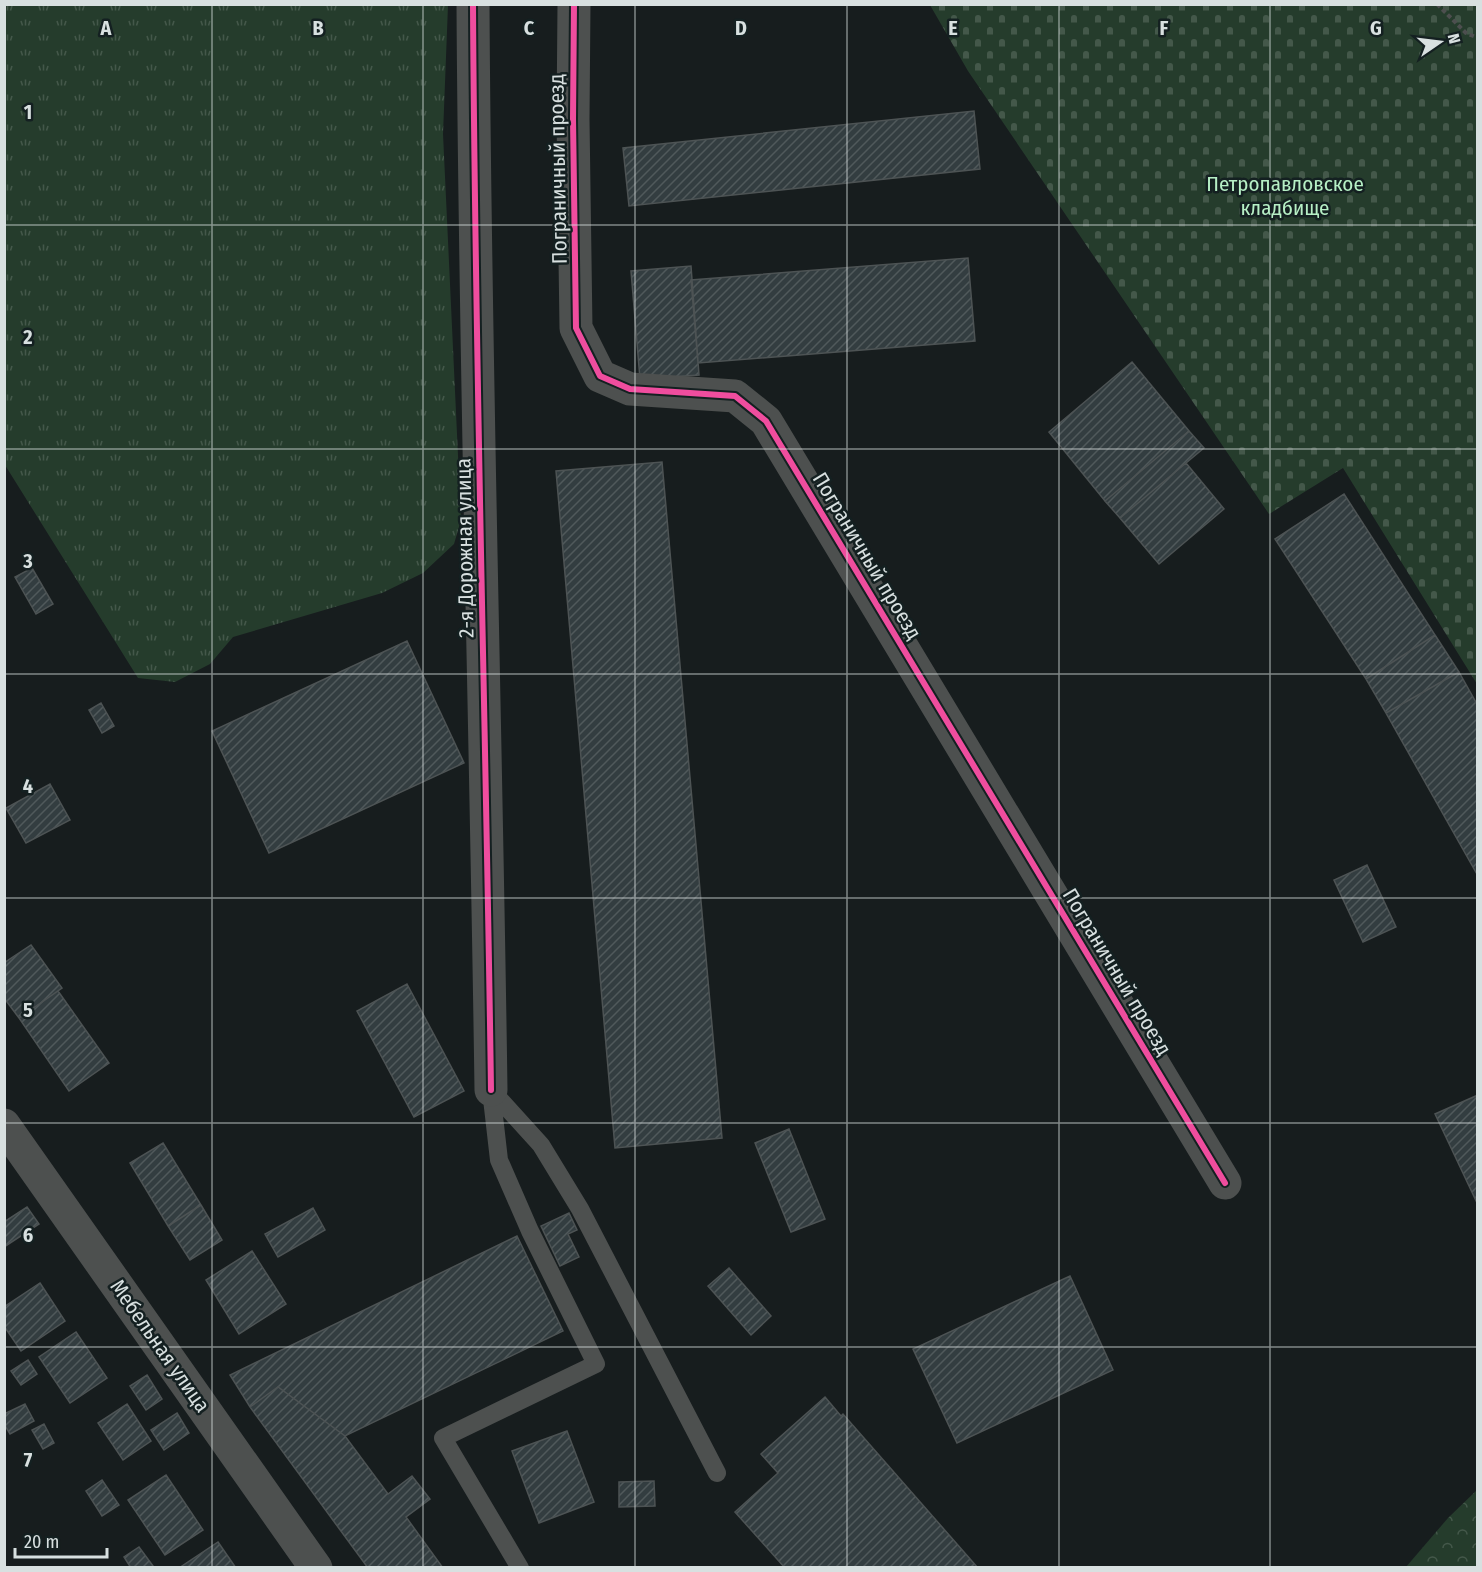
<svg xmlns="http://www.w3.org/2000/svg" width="1482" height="1572" font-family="'Fira Sans Condensed',sans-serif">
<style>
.grass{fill:url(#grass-tufts)}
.forest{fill:url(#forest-crowns)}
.cemetery{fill:url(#cemetery-stones)}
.building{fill:url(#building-hatch);stroke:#4d5354;stroke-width:1.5}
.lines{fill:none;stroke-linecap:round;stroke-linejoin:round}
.path{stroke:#4d4f4f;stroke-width:4;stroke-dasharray:4.5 3;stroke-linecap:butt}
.service{stroke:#4d504f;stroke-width:18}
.minor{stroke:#4d504f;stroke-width:33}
.cycleway-casing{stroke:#142021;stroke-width:10}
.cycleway{stroke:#ef4d9e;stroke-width:6}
.grid{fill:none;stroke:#d8e0e0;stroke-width:1.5;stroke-opacity:0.55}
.labels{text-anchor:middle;stroke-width:5;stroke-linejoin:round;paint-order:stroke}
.street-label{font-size:21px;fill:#d8e0e0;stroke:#142021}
.park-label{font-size:21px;fill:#b6efc5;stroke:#142021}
.grid-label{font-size:20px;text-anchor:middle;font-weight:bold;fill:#d8e0e0;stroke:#142021;stroke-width:5;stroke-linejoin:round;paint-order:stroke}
</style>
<defs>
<pattern id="grass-tufts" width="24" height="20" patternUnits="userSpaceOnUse" patternTransform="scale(1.5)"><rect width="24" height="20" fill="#253c2c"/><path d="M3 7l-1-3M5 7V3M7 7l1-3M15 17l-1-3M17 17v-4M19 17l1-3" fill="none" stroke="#44584a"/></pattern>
<pattern id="forest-crowns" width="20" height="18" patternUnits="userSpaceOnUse" patternTransform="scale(1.5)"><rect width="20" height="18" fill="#253c2c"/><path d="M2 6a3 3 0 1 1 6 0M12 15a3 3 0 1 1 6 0" fill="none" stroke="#44584a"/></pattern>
<pattern id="cemetery-stones" width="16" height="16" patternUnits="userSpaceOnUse" patternTransform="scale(1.5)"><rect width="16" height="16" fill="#253c2c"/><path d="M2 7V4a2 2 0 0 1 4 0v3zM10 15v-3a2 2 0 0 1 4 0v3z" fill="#44584a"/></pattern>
<pattern id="building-hatch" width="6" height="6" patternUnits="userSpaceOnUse" patternTransform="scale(1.5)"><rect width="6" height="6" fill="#333d40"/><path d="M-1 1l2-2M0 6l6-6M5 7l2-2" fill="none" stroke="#50595b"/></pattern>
</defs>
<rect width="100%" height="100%" fill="#171d1e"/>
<path class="grass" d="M6 4 448 5 443 134 461 520 454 544 423 573 382 593 233 637 210 664 175 682 138 678 5 465Z"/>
<path class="forest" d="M1477 1490V1567H1406L1448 1518Z"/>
<path class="cemetery" d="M930 5H1477V684L1343 468 1269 514 968 71Z"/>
<path class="building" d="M974 111 980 169 629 206 623 148Z
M968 258 975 341 698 363 691 280Z
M691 266 699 375 640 379 631 271Z
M1132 362 1189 431 1105 501 1049 432Z
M1189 431 1204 448 1120 518 1105 501Z
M662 462 722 1138 615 1148 556 471Z
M1186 463 1224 509 1159 564 1120 518Z
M1344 494 1435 635 1366 679 1275 539Z
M32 568 53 604 36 614 15 577Z
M1435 635 1459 672 1386 713 1366 679Z
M407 641 464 763 269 853 212 731Z
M1459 672 1478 706V876L1386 713Z
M101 703 114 726 102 733 89 710Z
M50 784 70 820 26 843 6 808Z
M1367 865 1396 927 1363 942 1334 880Z
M31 945 62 988 19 1018 4 998V963Z
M407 984 464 1091 414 1117 357 1011Z
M58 991 109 1063 69 1091 19 1018Z
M1478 1095V1205L1435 1114Z
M789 1129 825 1219 791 1232 755 1143Z
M163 1143 201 1205 168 1226 130 1163Z
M201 1205 222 1240 190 1260 168 1226Z
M27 1207 39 1224 4 1247V1222Z
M313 1208 325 1230 278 1257 265 1234Z
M569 1213 577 1230 568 1234 579 1257 560 1266 541 1226Z
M517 1236 563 1331 345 1436 278 1387 250 1407 230 1375Z
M252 1251 286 1304 239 1334 206 1280Z
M729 1268 771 1316 751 1335 708 1286Z
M1070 1276 1113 1370 957 1443 913 1349Z
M40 1283 65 1321 21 1351 4 1326V1307Z
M76 1332 107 1378 70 1403 39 1357Z
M28 1360 37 1374 21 1385 11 1371Z
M147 1375 162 1399 146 1410 130 1386Z
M278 1387 345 1436 388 1494 412 1476 430 1499 406 1517 443 1568H368L250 1407Z
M825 1397 841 1416 843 1414 978 1568H785L735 1512 778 1473 761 1454Z
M25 1404 34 1421 10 1434 4 1424V1414Z
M127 1404 151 1441 123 1460 98 1423Z
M177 1413 189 1433 164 1450 151 1430Z
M44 1424 54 1443 43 1449 32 1430Z
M567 1431 594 1502 539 1523 512 1451Z
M166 1475 203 1530 165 1555 128 1500Z
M102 1480 119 1505 102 1516 86 1491Z
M654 1481 655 1506 619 1507V1482Z
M218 1542 236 1568H179Z
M139 1547 153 1566 151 1568H131L124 1557Z"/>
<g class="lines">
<path class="path" d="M1437 4 1466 33 1478 38"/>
<path class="service" d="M491 1090 499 1160 530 1231 596 1364 443 1438 520 1568
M491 1090 541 1145 580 1209 717 1473"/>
<path class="minor" d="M473 4C475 367 486 728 491 1090
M574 4 573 119 576 328 600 376 630 389 735 396 766 421 1225 1183
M4 1125 316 1568"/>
<defs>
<path id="cycleway" d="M473 4C475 367 486 728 491 1090
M574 4 573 119 576 328 600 376 630 389 735 396 766 421 1225 1183"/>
</defs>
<use href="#cycleway" class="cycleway-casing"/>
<use href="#cycleway" class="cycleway"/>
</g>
<path class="grid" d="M212 4V1568M423 4V1568M635 4V1568M847 4V1568M1059 4V1568M1270 4V1568M4 225H1478M4 449H1478M4 674H1478M4 898H1478M4 1123H1478M4 1347H1478"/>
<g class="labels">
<g class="street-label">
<text transform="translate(558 169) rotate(-91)" y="7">Пограничный проезд</text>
<text transform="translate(465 548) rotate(-91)" y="7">2-я Дорожная улица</text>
<text transform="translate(867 556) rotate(59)" y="7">Пограничный проезд</text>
<text transform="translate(1117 972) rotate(59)" y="7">Пограничный проезд</text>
<text transform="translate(160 1346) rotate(55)" y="7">Мебельная улица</text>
</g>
<g class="park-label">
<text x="1285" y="191">Петропавловское<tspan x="1285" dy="24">кладбище</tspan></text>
</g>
</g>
<g class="grid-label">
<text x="106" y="35">A</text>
<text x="318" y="35">B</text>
<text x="529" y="35">C</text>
<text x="741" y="35">D</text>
<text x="953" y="35">E</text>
<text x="1164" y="35">F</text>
<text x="1376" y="35">G</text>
<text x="28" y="119">1</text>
<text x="28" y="344">2</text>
<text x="28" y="568">3</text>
<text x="28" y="793">4</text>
<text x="28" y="1017">5</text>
<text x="28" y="1242">6</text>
<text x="28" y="1467">7</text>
</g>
<rect width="1482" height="1572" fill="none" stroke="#d8e0e0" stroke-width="12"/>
<g transform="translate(1440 42) rotate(76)" stroke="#142021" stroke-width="4.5" paint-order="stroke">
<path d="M0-4.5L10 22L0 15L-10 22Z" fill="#d8e0e0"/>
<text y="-9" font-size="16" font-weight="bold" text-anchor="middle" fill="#d8e0e0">N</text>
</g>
<path d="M15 1548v9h92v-9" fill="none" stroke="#d8e0e0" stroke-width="3"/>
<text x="24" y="1548" font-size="18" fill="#d8e0e0" stroke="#142021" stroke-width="4.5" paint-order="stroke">20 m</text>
</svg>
